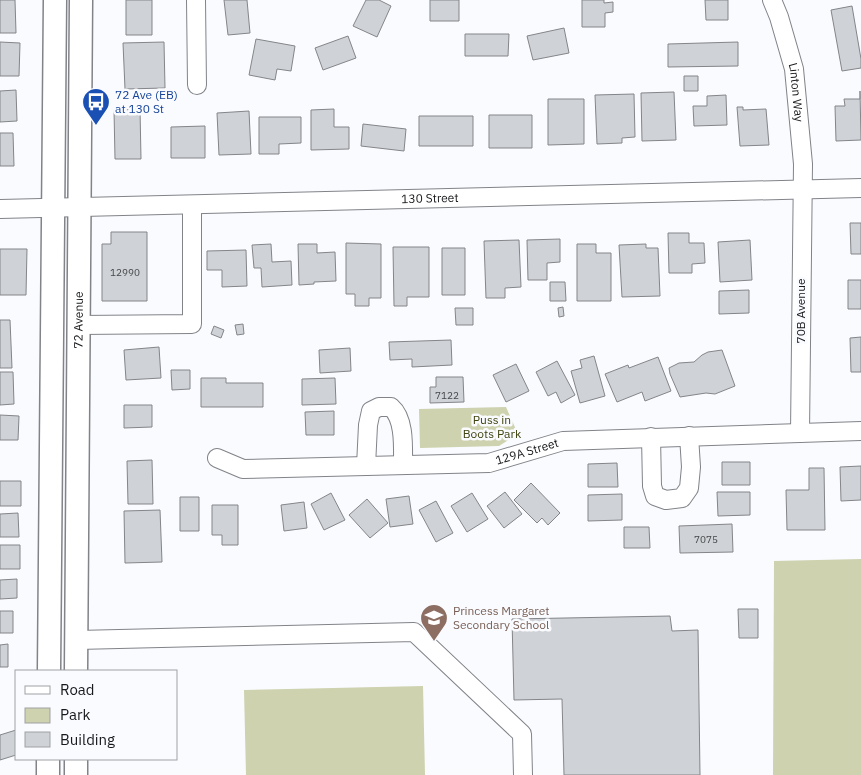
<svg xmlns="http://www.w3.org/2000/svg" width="861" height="775" font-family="'IBM Plex Sans',sans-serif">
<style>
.green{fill:#ced2af}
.building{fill:#cfd2d6;stroke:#838589}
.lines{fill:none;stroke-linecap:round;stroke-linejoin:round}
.minor-casing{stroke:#818388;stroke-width:20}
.major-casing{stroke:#818388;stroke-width:25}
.minor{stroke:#fff;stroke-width:18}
.major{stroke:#fff;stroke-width:22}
.labels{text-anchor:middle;stroke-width:5;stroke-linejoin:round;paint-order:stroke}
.number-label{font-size:10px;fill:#46474a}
.street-label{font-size:12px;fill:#18191b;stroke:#f9fbff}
.transit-label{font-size:12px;fill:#164399;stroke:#f9fbff;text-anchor:start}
.park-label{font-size:12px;fill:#414410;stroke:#f9fbff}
.education-label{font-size:12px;fill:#785e54;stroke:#f9fbff;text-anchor:start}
</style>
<rect width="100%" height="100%" fill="#f9fbff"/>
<path class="green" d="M506 407 518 434 499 446 420 448 419 409Z
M861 559V775H773L774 561Z
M423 686 425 775H246L244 690Z"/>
<path class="building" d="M0 0H15L16 33H0Z
M126 0H152V35H126Z
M224 0H247L250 33 228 35Z
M366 0H379L391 6 377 37 353 26Z
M430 0H459V21H430Z
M582 0H604V3L613 2V12L605 13V27H582Z
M705 0H728V20H706Z
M852 6 861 59V68L842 71 831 10Z
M564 28 569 53 533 60 527 36Z
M465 34H509L508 56H465Z
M348 36 356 58 323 70 315 48Z
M256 39 295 46 291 71 277 69 275 80 249 75Z
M0 42 20 43 19 76H0Z
M164 42 165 88 125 89 123 43Z
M738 42V66L668 67V44Z
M684 76H698V91H684Z
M16 90 17 121 0 122V91Z
M860 91 861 140 836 141 835 106H845L844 99H860Z
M674 92 676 140 642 141 641 93Z
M634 94 635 137 622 138V143L597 144 595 95Z
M726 95 727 125 694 126 693 106H707V96Z
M548 99H584V144L548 145Z
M737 107H743V110L766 109 769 145 740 146Z
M140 109 141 159H115L114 110Z
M334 109V127H349V149L311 150V110Z
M249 111 251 154 219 155 217 113Z
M489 115H532V148H489Z
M419 116H473V146H419Z
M259 117H301V143L279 144V154H259Z
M363 124 406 129 404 151 361 146Z
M205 126V158H171V127Z
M0 133H13L14 166H0Z
M850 223H861V254H851Z
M111 232H147V301H102V244H111Z
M668 233H689V243H704L705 263 692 264V273H669Z
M560 239V262L547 263V280H528L527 240Z
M519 240 521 287 505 288V298H486L484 241Z
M750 240 752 280 720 282 718 242Z
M346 243 381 244V298H369V306H355V294H346Z
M271 244 272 262 291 261 292 285 262 287 261 268H254L252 245Z
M298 244H317V253L335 252 336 281 314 282V284L299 285Z
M577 244H596V253H611V301H577Z
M646 244V248H658L660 296 622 297 619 245Z
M393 247H429V297H407V306H394Z
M442 248H465V295H442Z
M0 249H27L26 295H0Z
M246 250 247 286 222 287V270H207V251Z
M848 280H861V309H848Z
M550 282H565L566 301H550Z
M749 290V313L719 314V291Z
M563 307 564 316 559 317 558 308Z
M455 308H473V325H456Z
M0 320H10L12 368H0Z
M243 324 244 334 237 335 235 325Z
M214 326 224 330 221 338 211 334Z
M861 337V372H851L850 338Z
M451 340 452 365 412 367V359L390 360 389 342Z
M159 347 161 378 126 380 124 350Z
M350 348 351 371 320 373 319 350Z
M722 350 735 386 715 394 706 393 680 397 670 374 669 368 679 363 694 362 702 355 708 352Z
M594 356 605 396 580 403 571 371 582 368 580 360Z
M658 357 671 391 645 401 642 392 617 402 605 374 628 365 629 368Z
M557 361 575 395 561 403 556 392 548 396 536 372Z
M516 364 529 391 506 402 493 375Z
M171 370H190V389L172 390Z
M0 372H13L14 404 0 405Z
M436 377H463L464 402 430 403V387H436Z
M201 378H226V383H263V407H201Z
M335 378 336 404 302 405V379Z
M124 405H152V427L124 428Z
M334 411V435H306L305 412Z
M0 415 19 416 18 440H0Z
M152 460 153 504H128L127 461Z
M722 462H750V485H722Z
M617 463 618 487H588V464Z
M861 466V500L841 501 840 467Z
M809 468H824L825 530H787L786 490H809Z
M0 481H21V506H0Z
M531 483 560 513 548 525 542 518 537 523 514 500Z
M505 492 522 514 504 528 487 506Z
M717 492H750V515L718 516Z
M331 493 345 520 324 530 311 504Z
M472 493 488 519 467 532 451 506Z
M622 494V520L588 521V495Z
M409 496 413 524 390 527 386 499Z
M180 497H199V531H180Z
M367 499 388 523 370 538 349 515Z
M436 501 453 533 436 542 419 510Z
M304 502 307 528 284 531 281 505Z
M212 505H238V545H222V535H212Z
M160 510 162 562 125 563 124 511Z
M18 513 19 537H0V514Z
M732 524 733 552 680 553 679 526Z
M624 527H649L650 548H624Z
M0 545H20V569H0Z
M17 579V598L0 599V580Z
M738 609H758V638H739Z
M0 611H13V633H0Z
M670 616 672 631 698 630 700 775H564L562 699 514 700 512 619Z
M8 644V667H0V645Z
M16 730V755L0 760V735Z"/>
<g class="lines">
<defs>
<g id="minor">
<path d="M196 0 197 85"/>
<path id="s1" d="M772 0 779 17 794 69 803 164 800 433"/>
<path id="s2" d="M0 209 861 188"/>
<path d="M79 325 192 324V206"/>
<path d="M651 437 652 486 655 496 666 500 682 498 689 488 691 467 689 436"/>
<path id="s3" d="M217 458 243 469 489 463 563 441 861 431"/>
<path d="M366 466 368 425 371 411 379 407H391C405 419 403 447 403 465"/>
<path d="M77 640 414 632 522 734 523 775"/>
</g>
<g id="major">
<path d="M49 671 55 0"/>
<path id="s4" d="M76 671 81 0"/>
<path d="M48 775V759"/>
<path d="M76 775V759"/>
</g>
</defs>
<use href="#minor" class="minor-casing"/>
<use href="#major" class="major-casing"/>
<use href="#minor" class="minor"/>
<use href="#major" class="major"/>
</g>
<defs>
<symbol id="bus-pin" viewBox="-11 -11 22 30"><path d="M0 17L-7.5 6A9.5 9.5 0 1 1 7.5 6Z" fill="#1a4fb4" stroke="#f9fbff"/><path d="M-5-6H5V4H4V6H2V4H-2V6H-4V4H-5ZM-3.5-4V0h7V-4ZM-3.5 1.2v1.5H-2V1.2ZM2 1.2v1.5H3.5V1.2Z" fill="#fff"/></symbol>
<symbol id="school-pin" viewBox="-11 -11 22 30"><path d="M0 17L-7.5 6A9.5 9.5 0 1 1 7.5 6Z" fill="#8d6e63" stroke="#f9fbff"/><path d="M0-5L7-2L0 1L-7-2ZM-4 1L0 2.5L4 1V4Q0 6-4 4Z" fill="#fff"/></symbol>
</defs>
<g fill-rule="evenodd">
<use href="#bus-pin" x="80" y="86" width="32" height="43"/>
<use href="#school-pin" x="418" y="602" width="32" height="43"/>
</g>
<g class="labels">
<g class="number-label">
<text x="125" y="276">12990</text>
<text x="447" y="399">7122</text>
<text x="706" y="543">7075</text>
</g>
<g class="street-label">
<text dy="4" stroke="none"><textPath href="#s1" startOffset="96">Linton Way</textPath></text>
<text dy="4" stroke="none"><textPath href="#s2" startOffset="430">130 Street</textPath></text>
<text transform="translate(801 311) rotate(-90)" y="4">70B Avenue</text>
<text dy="4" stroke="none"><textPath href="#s4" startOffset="351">72 Avenue</textPath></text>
<text dy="4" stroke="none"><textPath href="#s3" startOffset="314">129A Street</textPath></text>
</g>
<g class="transit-label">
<text x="115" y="99">72 Ave (EB)<tspan x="115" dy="14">at 130 St</tspan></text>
</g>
<g class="park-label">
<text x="492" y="424">Puss in<tspan x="492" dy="14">Boots Park</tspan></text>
</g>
<g class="education-label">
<text x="453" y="615">Princess Margaret<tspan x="453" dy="14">Secondary School</tspan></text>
</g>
</g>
<rect x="15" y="670" width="162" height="90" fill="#f9fbff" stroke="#9fa1a4"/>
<rect x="25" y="686" width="25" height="8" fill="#ffffff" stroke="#9fa1a4"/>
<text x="60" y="695" font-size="15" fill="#18191b">Road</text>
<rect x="25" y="708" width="25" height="15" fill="#ced2af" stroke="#9fa1a4"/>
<text x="60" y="720" font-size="15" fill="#18191b">Park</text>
<rect x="25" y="732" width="25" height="15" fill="#cfd2d6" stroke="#9fa1a4"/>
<text x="60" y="745" font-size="15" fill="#18191b">Building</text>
</svg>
